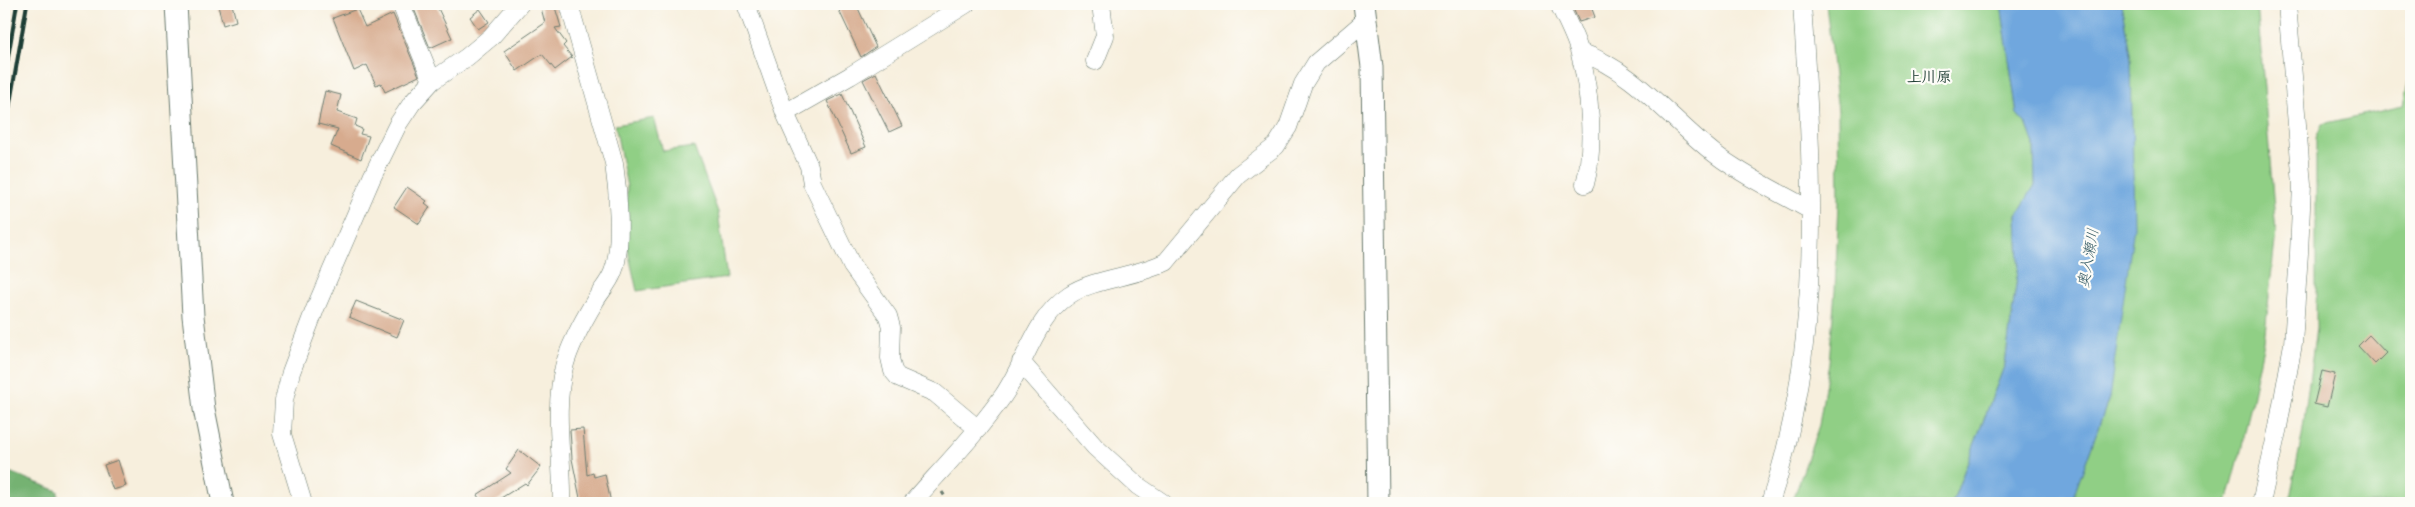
<svg xmlns="http://www.w3.org/2000/svg" width="2415" height="507" font-family="Pangolin,'Klee One',sans-serif">
<style>
.green{fill:#90cf85;stroke:#58865c}
.forest{fill:#74b272;stroke:#4a7853}
.water{fill:#70a7de;stroke:#487289}
.building{fill:#d7ab8e}
.lines{fill:none;stroke-linecap:round;stroke-linejoin:round}
.minor-casing{stroke:#6b7b6f;stroke-width:19}
.tertiary-casing{stroke:#6b7b6f;stroke-width:23}
.path{stroke:#6b7b6f;stroke-width:3;stroke-dasharray:4 4;stroke-linecap:butt}
.minor{stroke:#fff;stroke-width:18}
.tertiary{stroke:#fff;stroke-width:21}
.rail{stroke:#1f3d34;stroke-width:4}
.labels{text-anchor:middle;stroke-width:4.5;stroke-linejoin:round;paint-order:stroke}
.neighbourhood-label{font-size:15px;font-weight:bold;fill:#1f3d34;stroke:#fdfcf7}
.water-label{font-size:15px;font-style:italic;fill:#375d67;stroke:#fdfcf7}
</style>
<rect width="100%" height="100%" fill="#fdfcf7"/>
<filter id="ink" filterUnits="userSpaceOnUse"><feTurbulence type="fractalNoise" baseFrequency=".02" numOctaves="2"/><feDisplacementMap in="SourceGraphic" scale="10" xChannelSelector="R" yChannelSelector="G"/><feConvolveMatrix kernelMatrix="1 2 1 2 8 2 1 2 1" color-interpolation-filters="sRGB"/></filter>
<filter id="wash" filterUnits="userSpaceOnUse"><feTurbulence type="fractalNoise" baseFrequency=".0096" numOctaves="4" result="noise"/><feDisplacementMap in="SourceGraphic" scale="20" xChannelSelector="R" yChannelSelector="G"/><feGaussianBlur stdDeviation="1.12" result="paint"/><feColorMatrix in="noise" values="0 0 0 0 0 0 0 0 0 0 0 0 0 0 0 0 0 1.4 0 .05"/><feComposite in="paint" operator="in"/></filter>
<g filter="url(#wash)">
<rect width="100%" height="100%" fill="#f7efdd"/>
<path class="green" d="M1826 4H2001L2017 114 2027 125 2034 144 2035 185 2017 215 2019 264 2005 364 1952 503H1792L1819 425 1829 362 1835 291 1839 203 1838 112Z
M2121 4H2257L2276 232 2264 342 2242 447 2227 503H2071L2109 398 2131 59Z
M2411 69V503H2289L2302 436 2316 328V138L2322 124 2403 106Z
M654 118 663 151 694 147 718 212 727 278 637 291 622 224 626 211 627 187 615 125Z"/>
<path class="forest" d="M4 470 58 491V503H4Z"/>
<path class="water" d="M2001 4H2121L2131 59 2134 227 2109 398 2071 503H1952L2005 364 2019 264 2017 215 2035 185 2034 144 2027 125 2017 114Z"/>
<g id="blocks">
<path class="building" d="M226 4H232L236 21 223 25 218 6Z
M425 4H436L452 38 430 48 414 9Z
M540 4H554L561 27 555 28 566 43 563 46 572 57 555 70 542 54 517 71 504 51 545 23Z
M836 4H856L876 47 861 57Z
M1571 4H1590L1595 17 1579 22Z
M357 9 365 27 393 14 419 76 385 92 381 83 376 85 367 65 354 71 333 18Z
M480 9 489 22 478 29 470 17Z
M876 73 902 126 889 132 863 80Z
M325 91 341 95 337 112 357 119 355 126 362 129 360 134 369 136 361 159 331 146 338 129 318 124Z
M842 94 866 147 851 153 827 101Z
M407 187 427 201 425 203 430 207 419 224 394 207Z
M356 301 404 320 397 337 349 317Z
M2369 335 2386 353 2375 364 2358 346Z
M2322 371 2335 374 2327 407 2314 404Z
M583 429 587 475 593 473 594 477 605 474 611 503H581L572 459 570 430Z
M519 450 541 467 527 485 525 483 493 503H482L477 495 511 473 506 469Z
M118 460 126 486 113 490 104 465Z"/>
</g>
</g>
<g filter="url(#ink)">
<use href="#blocks" fill-opacity="0" stroke="#6b7b6f" stroke-width="1"/>
<g class="lines">
<defs>
<path id="minor" d="M401 4 432 81
M746 4 785 113 809 166 812 183 852 266 888 316 891 327 890 358 893 371 898 377 935 393 978 429
M1559 4C1566 20 1576 37 1580 54 1590 91 1595 147 1585 184
M1580 52C1634 70 1671 120 1715 154 1744 176 1778 192 1810 210
M1095 61 1105 36 1101 4
M785 113 850 76 966 4
M1021 362 1095 447 1138 486 1163 503
M303 503 282 434 284 400 291 372 315 309 372 177 398 124 412 103 432 81 467 57 491 37 520 4
M562 503C563 458 553 411 564 367 570 344 583 321 595 301 600 292 609 283 613 272 623 247 618 190 614 163L569 4
M912 503C943 468 976 434 1003 396 1026 363 1034 319 1069 295 1094 278 1136 277 1166 262L1238 175 1276 146 1288 127 1303 84 1316 63 1366 20
M1770 503C1824 343 1813 170 1802 4
M2261 503 2278 427 2293 344 2299 253 2302 185 2287 4"/>
<path id="tertiary" d="M176 4 193 316 204 409 223 503
M1364 4 1372 67 1378 503"/>
</defs>
<use href="#minor" class="minor-casing"/>
<use href="#tertiary" class="tertiary-casing"/>
<path class="path" d="M942 492 949 503"/>
<use href="#minor" class="minor"/>
<use href="#tertiary" class="tertiary"/>
<path class="rail" d="M4 81 17 4
M4 138 27 4"/>
</g>
</g>
<g class="labels">
<g class="neighbourhood-label">
<text x="1929" y="82">上川原</text>
</g>
<g class="water-label">
<text transform="translate(2088 258) rotate(-80)" y="5">奥入瀬川</text>
</g>
</g>
<rect width="2415" height="507" fill="none" stroke="#fdfcf7" stroke-width="20"/>
</svg>
